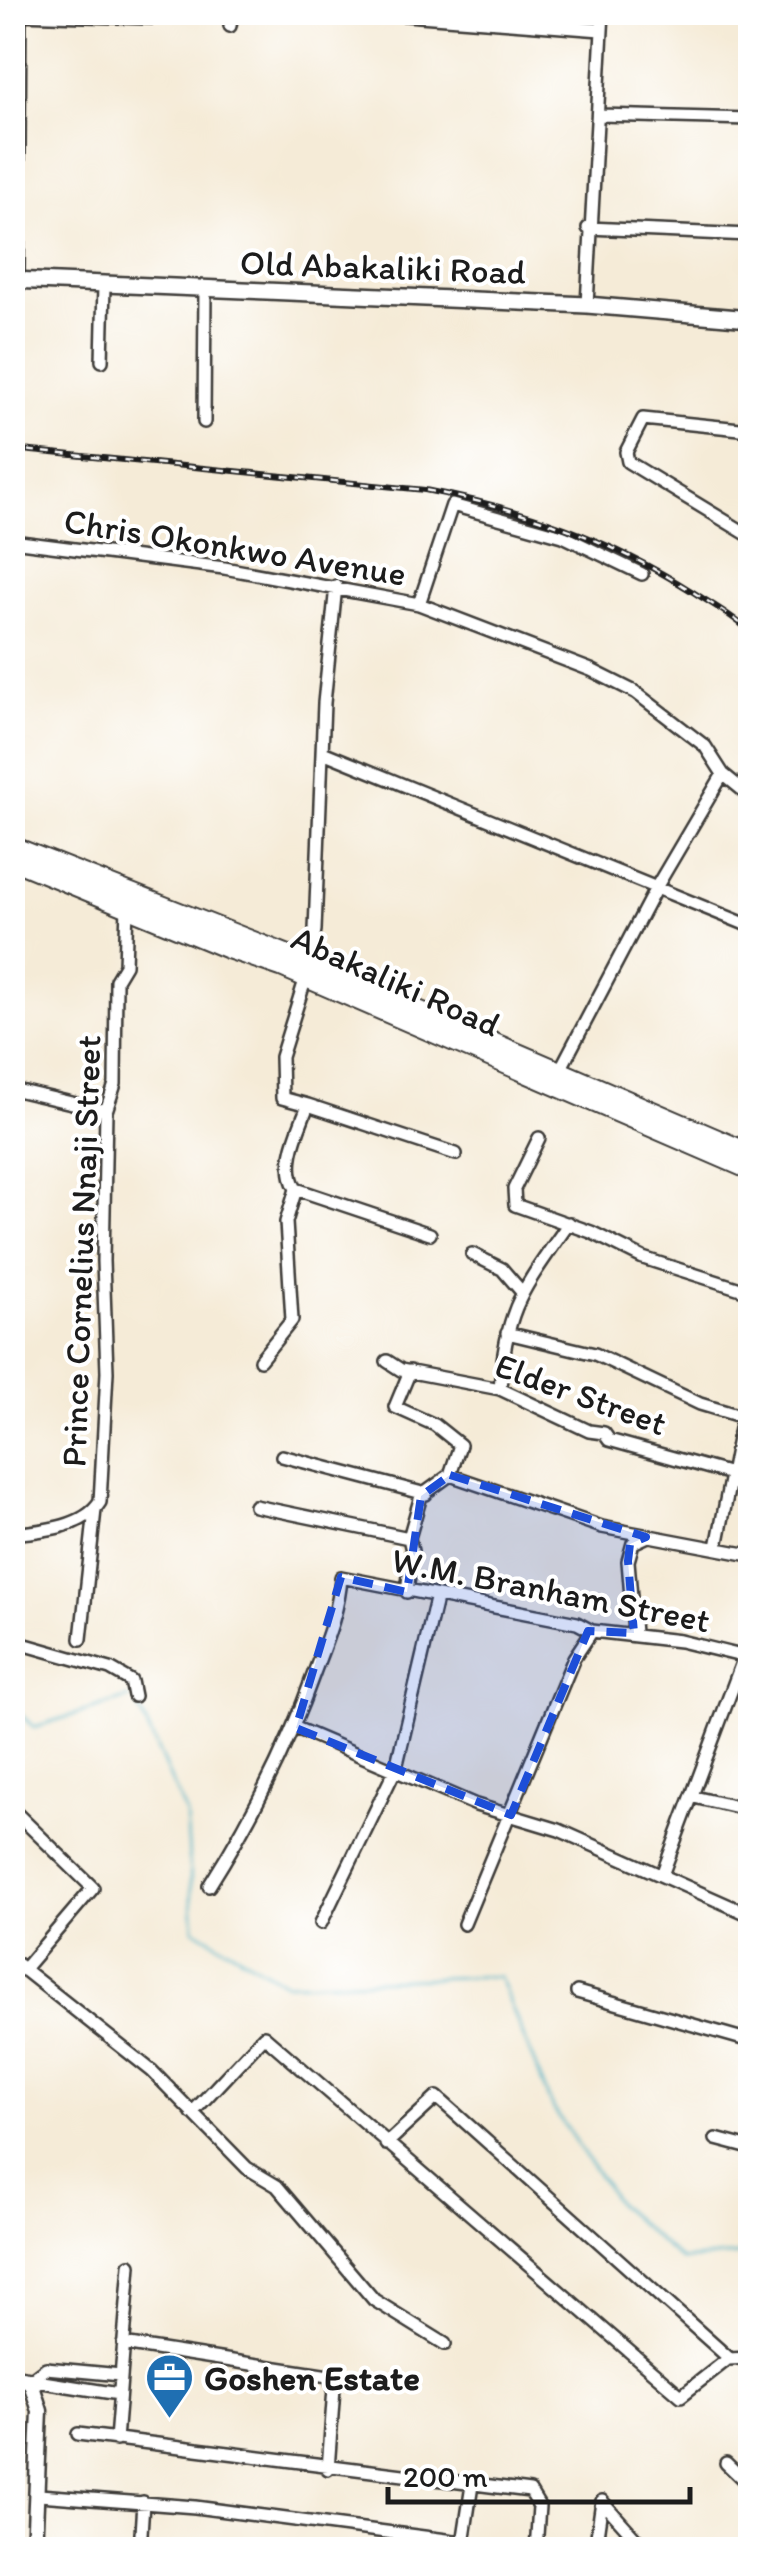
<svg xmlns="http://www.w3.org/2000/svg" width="763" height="2562" font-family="Itim,sans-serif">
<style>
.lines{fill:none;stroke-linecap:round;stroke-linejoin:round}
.stream{stroke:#44afc3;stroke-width:2.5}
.minor-casing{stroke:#3d3b38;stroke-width:16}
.tertiary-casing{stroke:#3d3b38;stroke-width:19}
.secondary-casing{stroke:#3d3b38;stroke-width:20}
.trunk-casing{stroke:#3d3b38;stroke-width:22}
.minor{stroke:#fff;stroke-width:11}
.tertiary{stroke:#fff;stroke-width:14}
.secondary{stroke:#fff;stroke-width:15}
.trunk{stroke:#fff;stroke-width:18}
.rail-casing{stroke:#1c1c1c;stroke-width:6}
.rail{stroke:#fff;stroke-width:2.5;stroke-dasharray:8;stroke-linecap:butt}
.marked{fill:#1d4ed8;fill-opacity:0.2;stroke:#1d4ed8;stroke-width:8;stroke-dasharray:20 12;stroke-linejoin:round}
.labels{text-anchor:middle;stroke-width:8;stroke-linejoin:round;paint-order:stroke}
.street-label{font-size:35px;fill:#1c1c1c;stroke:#fff}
.poi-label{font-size:35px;font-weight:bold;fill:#1c1c1c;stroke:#fff;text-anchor:start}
</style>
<rect width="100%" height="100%" fill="#fff"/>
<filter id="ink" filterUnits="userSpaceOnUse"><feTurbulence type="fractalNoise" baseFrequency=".01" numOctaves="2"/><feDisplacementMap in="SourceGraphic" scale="20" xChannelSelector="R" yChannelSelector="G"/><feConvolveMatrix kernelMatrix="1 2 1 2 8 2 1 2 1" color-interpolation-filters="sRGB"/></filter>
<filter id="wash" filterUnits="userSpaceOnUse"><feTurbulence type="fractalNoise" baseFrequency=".0048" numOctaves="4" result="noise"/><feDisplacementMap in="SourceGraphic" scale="40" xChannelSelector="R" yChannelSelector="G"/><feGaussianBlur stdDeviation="2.25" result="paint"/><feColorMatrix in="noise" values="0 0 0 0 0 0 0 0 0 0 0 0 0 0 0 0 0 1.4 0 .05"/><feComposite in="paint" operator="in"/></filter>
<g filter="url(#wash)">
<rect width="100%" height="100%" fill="#f5ebd7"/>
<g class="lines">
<path class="stream" d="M135 1699 186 1814 194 1929 286 1983 499 1976 551 2105 619 2206 681 2260 739 2255 750 2248
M12 1707 34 1727 129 1698"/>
</g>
</g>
<g filter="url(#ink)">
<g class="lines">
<defs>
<path id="minor" d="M367 12 601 30
M17 14 152 18 161 12
M230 26 232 12
M600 115 750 119
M588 228 750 235
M18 280 20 12
M587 305 603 12
M102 361 104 285
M204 422 205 289
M750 430 643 419 626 452 628 462 750 536
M12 541 224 568 419 604 591 670 635 692 705 746 723 774 750 796
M419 604 452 505 563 536 642 574
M325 753 750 926
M309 963 315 930 324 703 336 586
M306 977 281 1057 282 1098 308 1105C299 1130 281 1164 296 1189L430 1234
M560 1070 657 886 723 774
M12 1089 106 1111
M308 1105 456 1154
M539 1138 514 1189 515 1205 591 1232 643 1258 750 1292
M472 1254 502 1269 521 1291
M507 1333 595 1354 700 1404 750 1419
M260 1360 292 1320 286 1222 296 1189
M387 1361 401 1370 500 1389 589 1431 604 1433 609 1440 731 1474
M500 1389C506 1305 523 1290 569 1223
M282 1456 426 1494
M450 1475 602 1527 750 1555
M255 1506 409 1538
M12 1534C40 1531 84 1528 100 1502L107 1372 103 1261 106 1111 115 1084 116 980 125 965 127 907
M717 1547 742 1418
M407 1592 412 1551 409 1538 421 1496 450 1475 460 1445 435 1425 395 1407 410 1371
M634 1633 628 1561 633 1543 646 1537
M81 1639 95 1510
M12 1641 110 1669 131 1681 134 1696
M296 1728 476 1805 559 1830 750 1915
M694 1797 750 1810
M12 1809 93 1888 23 1970
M662 1875 744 1657
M209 1886C252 1818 287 1749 314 1673 326 1641 339 1611 341 1577L577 1623 592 1631 680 1641 750 1658
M321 1923 396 1768 436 1599
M464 1924 574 1658 592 1631
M12 1960 152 2071 247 2168 277 2186 374 2300 445 2344
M577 1992 750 2041
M192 2113 264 2036 681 2396 728 2359 750 2358
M716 2139 750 2148
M386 2144 437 2097 730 2359
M123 2344 329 2376 334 2388 328 2469
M30 2380 46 2368 121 2375
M30 2380 119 2394
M78 2434 530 2491 539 2506 536 2550
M116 2440 130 2265
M726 2463 750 2486
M39 2495 195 2507 462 2542
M140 2550 143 2502
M462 2550 472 2485
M595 2550 602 2501 646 2550"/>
<path id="tertiary" d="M30 2380 40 2411 34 2550"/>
<path id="secondary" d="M12 280 587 305 750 319
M12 2377 30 2380"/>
<path id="trunk" d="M12 846 309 963 750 1153
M12 860 228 949 281 967 750 1170"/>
</defs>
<use href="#minor" class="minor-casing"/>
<use href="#tertiary" class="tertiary-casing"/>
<use href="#secondary" class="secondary-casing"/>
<use href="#trunk" class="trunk-casing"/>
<use href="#minor" class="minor"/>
<use href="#tertiary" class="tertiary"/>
<use href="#secondary" class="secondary"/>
<use href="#trunk" class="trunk"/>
<defs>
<path id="rail" d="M12 449 425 490C525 509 607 538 693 592 713 605 734 616 750 632"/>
</defs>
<use href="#rail" class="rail-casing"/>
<use href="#rail" class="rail"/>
</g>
</g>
<path class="marked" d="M450 1475 646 1537 630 1544 628 1561 634 1633 588 1631 511 1815 296 1728 341 1577 407 1592 421 1496Z"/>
<defs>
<symbol id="office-pin" viewBox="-11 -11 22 30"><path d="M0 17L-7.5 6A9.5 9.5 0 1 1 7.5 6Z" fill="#1f6fb2" stroke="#fff"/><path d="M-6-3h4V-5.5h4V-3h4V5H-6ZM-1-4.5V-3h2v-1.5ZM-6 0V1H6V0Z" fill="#fff"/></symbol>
</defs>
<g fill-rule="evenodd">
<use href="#office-pin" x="142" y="2350" width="55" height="75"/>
</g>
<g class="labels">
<g class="street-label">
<text transform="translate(383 267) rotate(2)" y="12">Old Abakaliki Road</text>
<text transform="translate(235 547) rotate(9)" y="12">Chris Okonkwo Avenue</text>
<text transform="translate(396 981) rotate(24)" y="12">Abakaliki Road</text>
<text transform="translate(81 1251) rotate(-88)" y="12">Prince Cornelius Nnaji Street</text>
<text transform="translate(581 1394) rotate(20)" y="12">Elder Street</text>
<text transform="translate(551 1590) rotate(11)" y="12">W.M. Branham Street</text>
</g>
<g class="poi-label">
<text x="204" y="2390">Goshen Estate</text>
</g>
</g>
<rect width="763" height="2562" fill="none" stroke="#fff" stroke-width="50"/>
<path d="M388 2487v15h302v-15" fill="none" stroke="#1c1c1c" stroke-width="5"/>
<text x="403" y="2487" font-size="30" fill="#1c1c1c" stroke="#ffffff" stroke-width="8" paint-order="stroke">200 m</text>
</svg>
